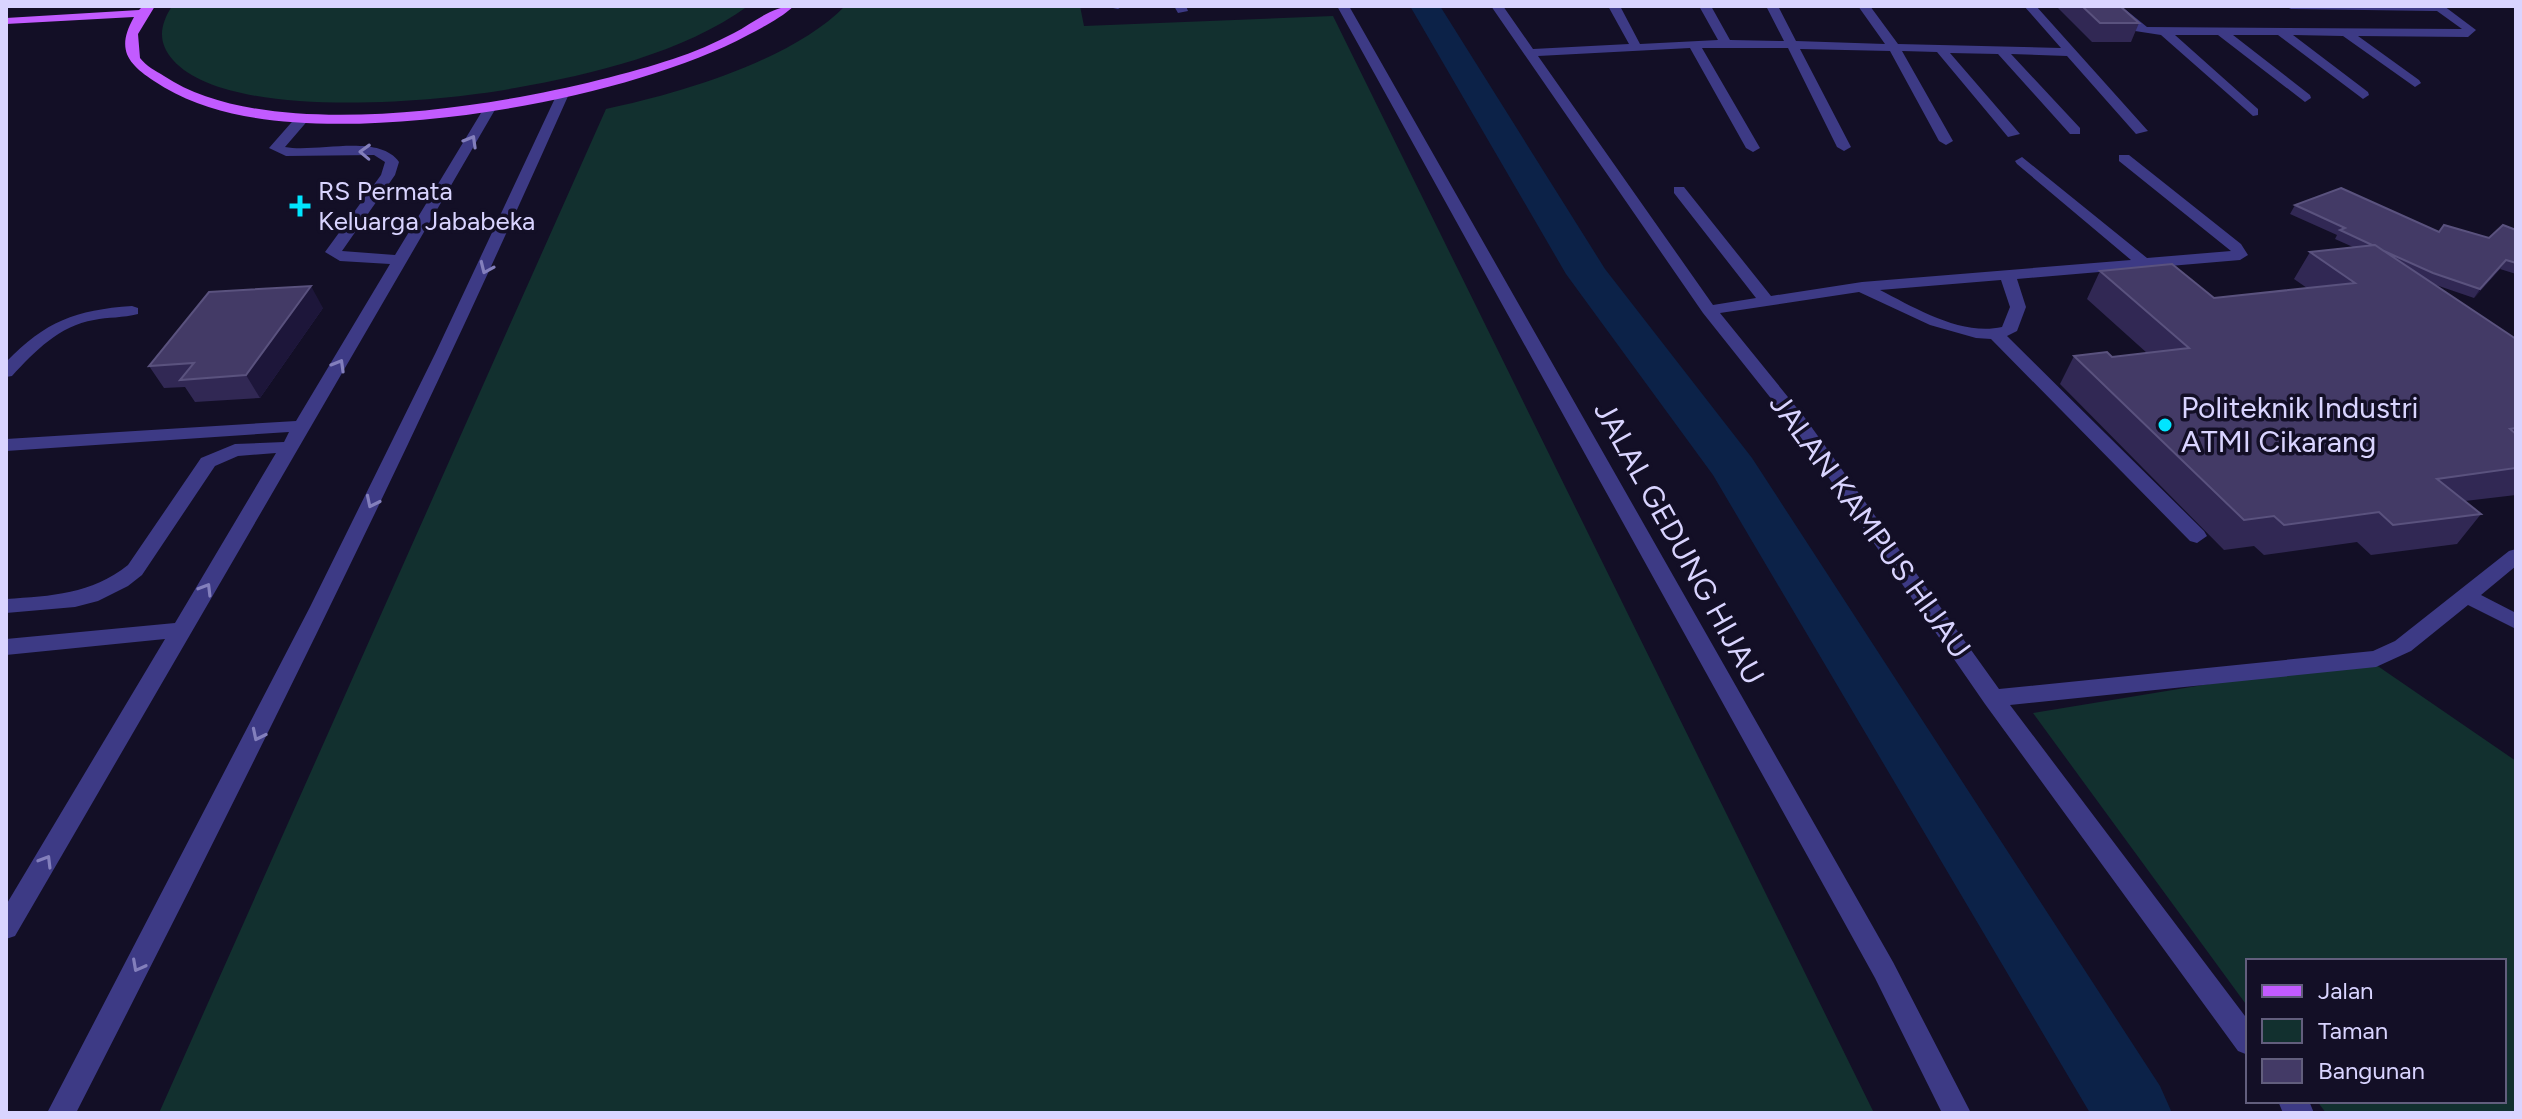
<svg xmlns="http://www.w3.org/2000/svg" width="2522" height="1119" font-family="Figtree,sans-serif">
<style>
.green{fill:#12302f}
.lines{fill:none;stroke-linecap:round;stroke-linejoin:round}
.river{fill:#0c2248;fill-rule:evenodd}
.minor{fill:#3d3a85;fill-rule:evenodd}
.major{fill:#c25bff;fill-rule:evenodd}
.wall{fill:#312854}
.shaded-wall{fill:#1d163a}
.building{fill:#433a66;stroke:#5a527e;stroke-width:2}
.oneway{stroke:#837fbc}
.poi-dot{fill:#00e5ff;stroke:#130f26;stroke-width:3}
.labels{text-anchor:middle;stroke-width:7;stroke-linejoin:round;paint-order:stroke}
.far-poi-label{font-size:26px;fill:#d9d4ff;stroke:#130f26;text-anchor:start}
.poi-label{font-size:30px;fill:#d9d4ff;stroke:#130f26;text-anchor:start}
.street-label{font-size:30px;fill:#d9d4ff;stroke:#130f26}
</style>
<rect width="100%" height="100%" fill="#130f26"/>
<path class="green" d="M172 6H748C683 53 593 74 515 88 439 102 228 122 173 60 157 42 160 25 172 6Z
M845 6H1080L1084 26 1333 16 1874 1113H159L606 109C678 94 793 60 845 6Z
M2366 658 2516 761V1113H2326L2317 1101H2504V961H2248V1007L2033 713Z"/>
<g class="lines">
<path class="river" d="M1410 6H1440L1605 269 1752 458 2160 1086 2172 1113H2090L1713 475 1566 274Z"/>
<path class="minor" d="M1103 6H1124L1118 9Z
M1174 6H1186L1188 11 1178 13Z
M1337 6H1349L1893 962 1971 1113H1942L1875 978Z
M1491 6H1503L1533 49 1629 44 1608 6H1620L1640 44 1718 40 1699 6H1711L1730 40 1784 41 1766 6H1778L1796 41 1885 44 1858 6H1870L1898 44 2061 48 2024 6H2036L2148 131 2136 134 2067 56 2011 54 2080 128V134H2070L1998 54 1950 53 2020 134 2008 137 1937 52 1902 51 1953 141 1946 145 1939 141 1890 51 1800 49 1851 147 1844 151 1837 147 1788 48H1702L1760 148 1753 152 1746 148 1690 48 1538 56 1713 305 1756 298 1674 193V187H1684L1771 296 1862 282 2131 260 2017 164 2015 161 2022 157 2147 258 2231 251 2119 161V155H2129L2241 244 2248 255 2240 260 2017 279 2026 307 2017 331 2007 336 2204 531 2207 536 2197 543 2190 541 1991 339 1976 338 1930 325 1859 292 1720 313 1805 418 1999 689 2373 651 2395 641 2509 551 2516 549V566L2481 595 2516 613V629L2468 605 2411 651 2376 667 2010 705 2248 1020V1055L2238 1051 1985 704 1793 426 1703 313ZM2001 280 2010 307 2002 327C1961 336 1915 308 1880 290Z
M2108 6H2121L2147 27 2462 29 2437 11 2291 9 2285 6H2444L2476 30 2468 37 2358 36 2419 80 2421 83 2415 87 2343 36 2293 35 2368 92 2369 95 2363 99 2278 35H2233L2310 95 2311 98 2305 102 2218 35H2175L2258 109V115L2253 116 2161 35 2135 31Z
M563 90 569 94C416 439 248 777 76 1113H47L310 607 436 352 557 94Z
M490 104 496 108 15 936 6 939V905L165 639 6 655V639L175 623 276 453 238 456 215 466 142 575 128 586 98 601 75 607 6 613V599C52 596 91 594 128 565L201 458 235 444 284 442 289 432 6 451V439L296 421 390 264 340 261 325 252 381 175 385 162 374 155 286 156 269 148 298 115 303 114 310 118 285 147C317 153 379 133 399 162L395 175 342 251 395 255 484 108Z
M132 306 138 308V314C123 318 108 317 94 320 59 326 35 351 12 376L6 377V362C46 321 75 310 132 306Z
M2278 1101H2309L2314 1113H2283Z"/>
<path class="major" d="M143 6H155L138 34 140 58C146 66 156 71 164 76 277 152 549 100 673 59 694 52 715 43 734 33 753 23 772 6 794 6 781 18 763 27 748 35 627 100 379 142 244 116 212 110 181 99 154 81 127 63 116 49 134 17L6 24V18L139 10Z"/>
</g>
<path class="wall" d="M2056 6H2120L2139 23 2131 42H2092Z
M2295 205 2439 232 2489 238 2516 230V274L2500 269 2474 298 2433 284 2516 339V495L2465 501 2481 514 2457 544 2371 555 2357 542 2264 555 2254 546 2224 550 2060 384 2074 356 2112 357 2147 353 2087 299 2100 271 2214 298 2307 288 2294 279 2310 252 2353 247 2335 239 2337 235 2290 214Z
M323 308 260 398 195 402 185 387 164 388 149 366Z"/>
<path class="shaded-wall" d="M2506 260 2500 269 2474 298 2480 289Z
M311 286 323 308 260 398 246 375Z"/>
<path class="building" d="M2082 6H2120L2139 23H2100Z
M2341 188 2439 232 2444 225 2489 238 2503 225 2516 230V263L2506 260 2480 289 2433 273 2384 251 2375 245H2372L2340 230 2345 228 2295 205Z
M2375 245 2516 339V428L2510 429 2516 434V468L2437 479 2481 514 2393 525 2379 512 2284 525 2274 516 2244 520 2074 356 2107 352 2112 357 2189 348 2100 271 2172 264 2214 298 2355 283 2310 252Z
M311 286 246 375 180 380 194 363 149 366 209 292Z"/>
<defs><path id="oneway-chevron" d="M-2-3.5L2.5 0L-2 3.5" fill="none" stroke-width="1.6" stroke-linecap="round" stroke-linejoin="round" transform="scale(2)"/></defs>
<g class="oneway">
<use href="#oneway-chevron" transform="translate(471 141) rotate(-60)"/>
<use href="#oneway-chevron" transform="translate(365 152) rotate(-178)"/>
<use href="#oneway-chevron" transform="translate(486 268) rotate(114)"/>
<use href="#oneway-chevron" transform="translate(339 365) rotate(-60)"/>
<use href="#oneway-chevron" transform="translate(372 502) rotate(116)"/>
<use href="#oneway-chevron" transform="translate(206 589) rotate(-59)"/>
<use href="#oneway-chevron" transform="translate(258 735) rotate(116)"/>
<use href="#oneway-chevron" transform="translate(46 861) rotate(-59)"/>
<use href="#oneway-chevron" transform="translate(138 966) rotate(118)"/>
</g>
<g class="poi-dot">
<path d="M296 194h8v8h8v8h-8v8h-8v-8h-8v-8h8z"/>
<circle cx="2165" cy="425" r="8"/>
</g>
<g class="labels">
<g class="far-poi-label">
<text x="318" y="200">RS Permata<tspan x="318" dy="30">Keluarga Jababeka</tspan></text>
</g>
<g class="poi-label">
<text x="2181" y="418">Politeknik Industri<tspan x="2181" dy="34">ATMI Cikarang</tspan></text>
</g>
<g class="street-label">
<text transform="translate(1870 526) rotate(54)" y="10">JALAN KAMPUS HIJAU</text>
<text transform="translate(1679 543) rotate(61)" y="10">JALAL GEDUNG HIJAU</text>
</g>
</g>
<rect width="2522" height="1119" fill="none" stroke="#d9d4ff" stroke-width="16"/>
<rect x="2246" y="959" width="260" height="144" fill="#130f26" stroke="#625e7d" stroke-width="2"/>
<rect x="2262" y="985" width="40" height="12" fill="#c25bff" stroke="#625e7d" stroke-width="2"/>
<text x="2318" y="999" font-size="24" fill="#d9d4ff">Jalan</text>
<rect x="2262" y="1019" width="40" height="24" fill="#12302f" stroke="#625e7d" stroke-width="2"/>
<text x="2318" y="1039" font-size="24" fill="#d9d4ff">Taman</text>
<rect x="2262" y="1059" width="40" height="24" fill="#433a66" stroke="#625e7d" stroke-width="2"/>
<text x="2318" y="1079" font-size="24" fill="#d9d4ff">Bangunan</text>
</svg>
